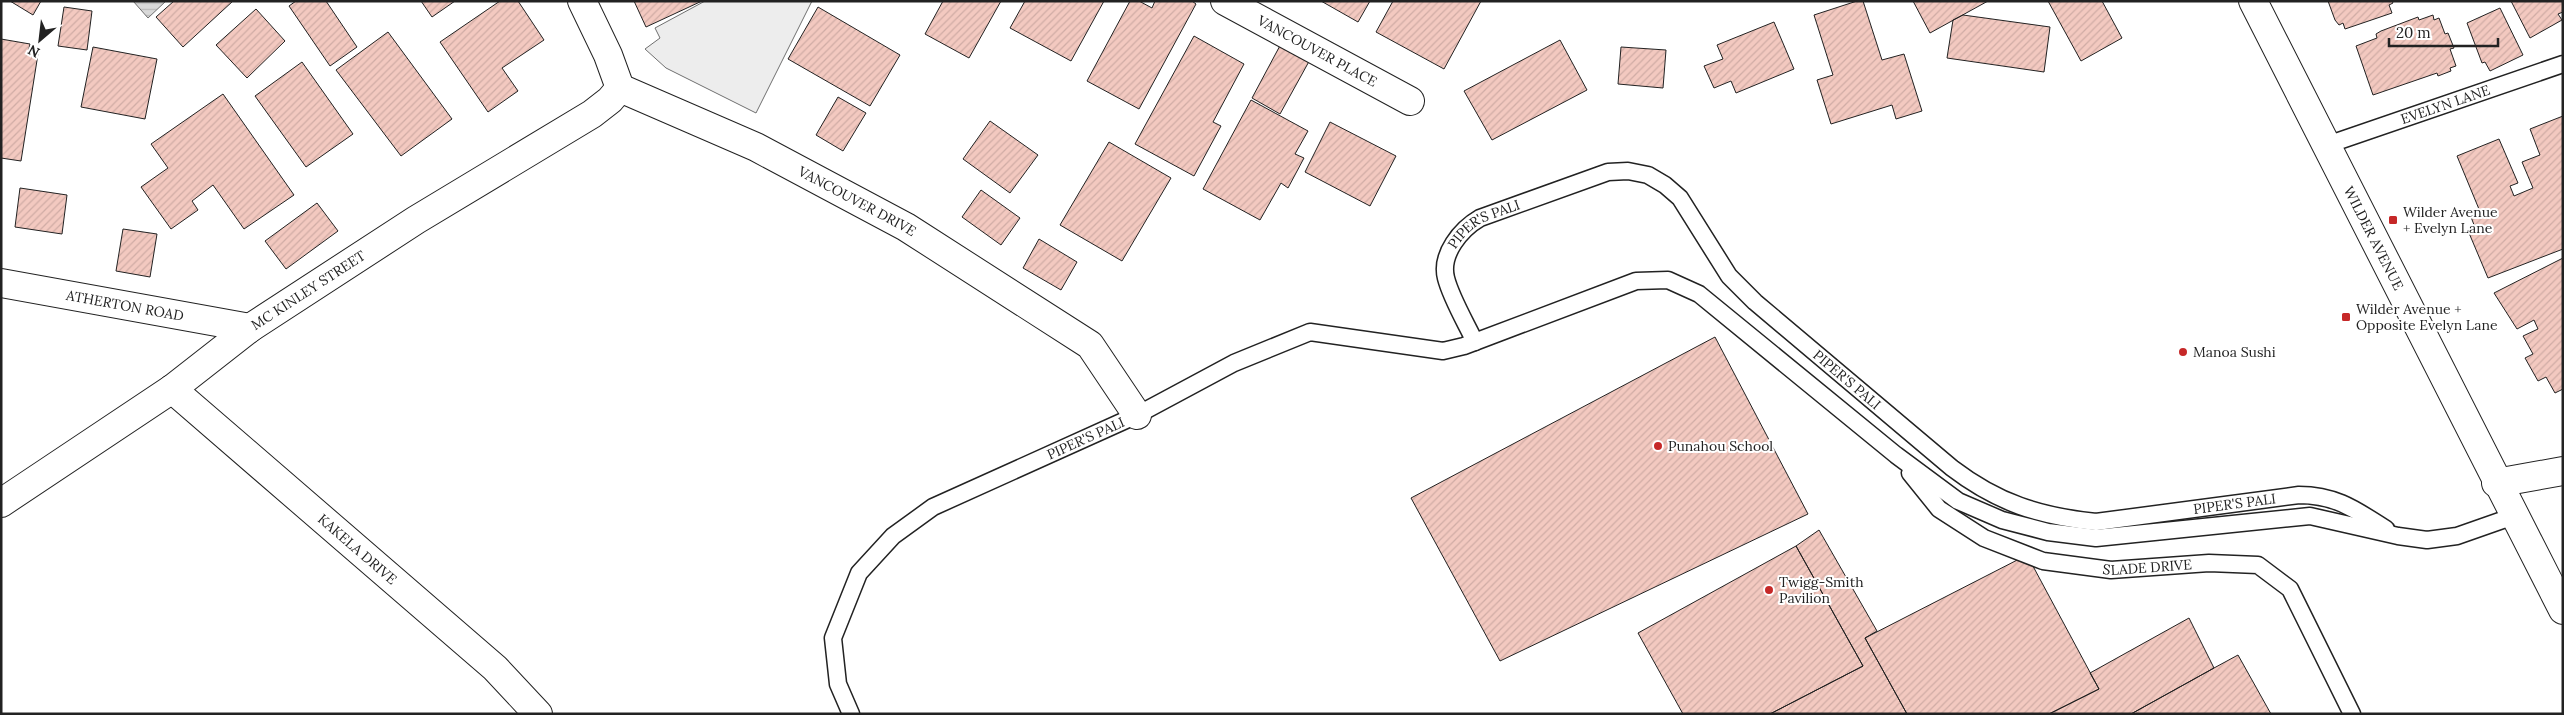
<svg xmlns="http://www.w3.org/2000/svg" width="2564" height="715" font-family="Lora,serif">
<style>
.parking{fill:#ededed;stroke:#6f6f6f}
.water{fill:url(#water-rules);stroke:#6f6f6f}
.building{fill:url(#building-hatch);stroke:#222}
.lines{fill:none;stroke-linecap:round;stroke-linejoin:round}
.service-casing{stroke:#222;stroke-width:19}
.minor-casing{stroke:#222;stroke-width:30}
.tertiary-casing{stroke:#222;stroke-width:30}
.service{stroke:#fff;stroke-width:16}
.minor{stroke:#fff;stroke-width:28}
.tertiary{stroke:#fff;stroke-width:28}
.poi-dot{fill:#c62828;stroke:#fff;stroke-width:2}
.labels{text-anchor:middle;stroke-width:4;stroke-linejoin:round;paint-order:stroke}
.street-label{font-size:14px;fill:#222;stroke:#fff}
.poi-label{font-size:14px;fill:#222;stroke:#fff;text-anchor:start}
</style>
<defs>
<pattern id="water-rules" width="6" height="5" patternUnits="userSpaceOnUse" patternTransform="scale(1.25)"><rect width="6" height="5" fill="#d9d9d9"/><path d="M0 2.5h6" fill="none" stroke="#bababa"/></pattern>
<pattern id="building-hatch" width="6" height="6" patternUnits="userSpaceOnUse" patternTransform="scale(1.25)"><rect width="6" height="6" fill="#f3c9c0"/><path d="M-1 1l2-2M0 6l6-6M5 7l2-2" fill="none" stroke="#d0aca5"/></pattern>
</defs>
<rect width="100%" height="100%" fill="#fff"/>
<path class="parking" d="M705 1H812L756 113 666 68 645 49 660 38 655 28Z"/>
<path class="water" d="M133 1H166L148 18Z"/>
<path class="building" d="M10 1H41L33 15Z
M174 1H233L183 47 156 17Z
M296 1H326L357 47 330 66 289 6Z
M421 1H455L432 17Z
M500 1H518L544 40 502 68 518 91 488 112 440 42Z
M634 1H702L646 27Z
M943 1H1001L969 58 925 34Z
M1025 1H1104L1071 61 1010 28Z
M1130 1H1139L1152 8 1155 1H1192L1196 4 1139 109 1087 81Z
M1321 1H1370L1358 22Z
M1393 1H1481L1444 69 1376 32Z
M1857 1H1863L1882 60 1904 54 1922 111 1896 119 1892 105 1831 124 1817 80 1833 75 1814 15Z
M1913 1H1988L1930 33Z
M2048 1H2102L2122 38 2081 61Z
M2328 1H2392L2393 3 2389 5 2392 13 2345 29 2343 23 2339 25 2335 20Z
M2511 1H2563V12L2558 14 2562 20 2530 38Z
M64 7 92 11 87 50 58 46Z
M818 7 900 55 870 106 788 59Z
M2500 8 2523 55 2490 71 2485 62 2482 63 2467 23Z
M256 9 285 41 247 78 216 45Z
M1963 15 2050 27 2044 72 1947 58 1953 20Z
M2433 15 2434 20 2439 18 2445 34 2448 33 2454 48 2450 49 2456 66 2450 68 2451 71 2438 76 2437 73 2373 95 2356 46 2377 38 2376 34 2381 31 2418 17 2419 20Z
M1774 22 1794 69 1736 93 1731 81 1714 88 1704 66 1723 59 1717 45Z
M388 32 452 119 401 156 336 70Z
M1194 36 1244 64 1213 122 1221 126 1194 176 1135 144Z
M1 39 30 44 28 53 38 54 21 161 1 158Z
M1283 40 1312 56 1280 114 1252 98Z
M1560 40 1587 90 1492 140 1464 91Z
M93 47 157 59 145 119 81 107Z
M1621 47 1666 50 1663 88 1618 84Z
M302 62 353 134 306 167 255 96Z
M223 94 294 195 244 229 213 185 192 201 198 210 171 229 141 187 168 168 151 144Z
M838 97 866 113 843 151 816 135Z
M1251 100 1308 131 1295 154 1304 158 1288 188 1281 183 1260 220 1203 189Z
M2563 116V249L2488 278 2469 233 2476 230 2471 217 2481 214 2457 156 2499 139 2518 183 2510 186 2514 196 2533 188 2522 162 2540 155 2530 129Z
M990 121 1038 155 1010 193 963 159Z
M1330 122 1396 156 1370 206 1305 172Z
M1109 142 1171 178 1122 261 1060 225Z
M20 188 67 195 62 234 15 227Z
M981 190 1020 218 1001 245 962 217Z
M317 203 338 231 286 269 265 241Z
M123 229 157 234 150 277 116 271Z
M1039 239 1077 262 1061 290 1023 268Z
M2563 258V389L2555 393 2546 377 2538 381 2525 358 2533 354 2523 336 2538 329 2534 320 2517 329 2494 293Z
M1715 337 1808 514 1500 661 1411 498Z
M1819 530 1877 631 1865 638 1907 714H1770L1863 666 1796 546Z
M1796 546 1863 666 1770 714H1683L1638 633Z
M2027 555 2099 689 2049 714H1907L1865 638Z
M2189 618 2214 668 2131 714H2049L2099 689 2090 673Z
M2238 655 2271 714H2131L2214 668Z"/>
<g class="lines">
<defs>
<g id="service">
<path id="s1" d="M2327 145 2563 64"/>
<path id="s2" d="M1475 342C1466 323 1451 298 1446 278 1440 254 1461 229 1480 218L1608 172 1628 171 1648 175 1665 185 1680 198 1729 276 1755 302 1952 468C1998 503 2039 516 2096 522L2299 495C2336 495 2356 510 2386 529"/>
<path id="s3" d="M1910 473 1939 509 1984 538 2043 561 2111 570 2209 563 2258 565 2290 589 2352 714"/>
<path id="s4" d="M851 714 838 684 833 638 859 573 893 536 933 507 1137 415 1234 363 1310 332 1443 351 1464 346 1636 281 1668 280 1699 294 1896 455 1958 501 2002 520 2048 532 2096 538 2310 516 2398 536 2427 540 2457 536 2514 516"/>
</g>
<g id="minor">
<path id="s5" d="M582 1 608 55 620 88 756 147 906 227 1090 345 1137 415"/>
<path id="s6" d="M1225 1 1410 101"/>
<path id="s7" d="M1 283 250 328"/>
<path id="s8" d="M172 389 495 668 538 714"/>
<path d="M2496 483 2563 471"/>
<path id="s9" d="M1 503 172 389 250 328 416 220 592 114 610 100 620 88"/>
</g>
<g id="tertiary">
<path id="s10" d="M2253 1 2563 610"/>
</g>
</defs>
<use href="#service" class="service-casing"/>
<use href="#minor" class="minor-casing"/>
<use href="#tertiary" class="tertiary-casing"/>
<use href="#service" class="service"/>
<use href="#minor" class="minor"/>
<use href="#tertiary" class="tertiary"/>
</g>
<g class="poi-dot">
<rect x="2388" y="215" width="10" height="10" rx="2.5"/>
<rect x="2341" y="312" width="10" height="10" rx="2.5"/>
<circle cx="2183" cy="352" r="5"/>
<circle cx="1658" cy="446" r="5"/>
<circle cx="1769" cy="590" r="5"/>
</g>
<g class="labels">
<g class="street-label">
<text dy="5" stroke="none"><textPath href="#s6" startOffset="105">VANCOUVER PLACE</textPath></text>
<text dy="5" stroke="none"><textPath href="#s1" startOffset="125">EVELYN LANE</textPath></text>
<text dy="5" stroke="none"><textPath href="#s5" startOffset="358">VANCOUVER DRIVE</textPath></text>
<text dy="5" stroke="none"><textPath href="#s2" startOffset="144">PIPER'S PALI</textPath></text>
<text dy="5" stroke="none"><textPath href="#s10" startOffset="266">WILDER AVENUE</textPath></text>
<text dy="5" stroke="none"><textPath href="#s9" startOffset="374">MC KINLEY STREET</textPath></text>
<text dy="5" stroke="none"><textPath href="#s7" startOffset="126">ATHERTON ROAD</textPath></text>
<text dy="5" stroke="none"><textPath href="#s2" startOffset="609">PIPER'S PALI</textPath></text>
<text dy="5" stroke="none"><textPath href="#s4" startOffset="416">PIPER'S PALI</textPath></text>
<text dy="5" stroke="none"><textPath href="#s2" startOffset="1042">PIPER'S PALI</textPath></text>
<text dy="5" stroke="none"><textPath href="#s8" startOffset="245">KAKELA DRIVE</textPath></text>
<text dy="5" stroke="none"><textPath href="#s3" startOffset="268">SLADE DRIVE</textPath></text>
</g>
<g class="poi-label">
<text x="2403" y="217">Wilder Avenue<tspan x="2403" dy="16">+ Evelyn Lane</tspan></text>
<text x="2356" y="314">Wilder Avenue +<tspan x="2356" dy="16">Opposite Evelyn Lane</tspan></text>
<text x="2193" y="357">Manoa Sushi</text>
<text x="1668" y="451">Punahou School</text>
<text x="1779" y="587">Twigg-Smith<tspan x="1779" dy="16">Pavilion</tspan></text>
</g>
</g>
<rect width="2564" height="715" fill="none" stroke="#222222" stroke-width="5"/>
<g transform="translate(40 40) rotate(208)" stroke="#ffffff" stroke-width="4" paint-order="stroke">
<path d="M0-4L9 19L0 12L-9 19Z" fill="#222222"/>
<text y="-8" font-size="14" font-weight="bold" text-anchor="middle" fill="#222222">N</text>
</g>
<path d="M2389 38v8h109v-8" fill="none" stroke="#222222" stroke-width="2.5"/>
<text x="2396" y="38" font-size="15" fill="#222222" stroke="#ffffff" stroke-width="4" paint-order="stroke">20 m</text>
</svg>
